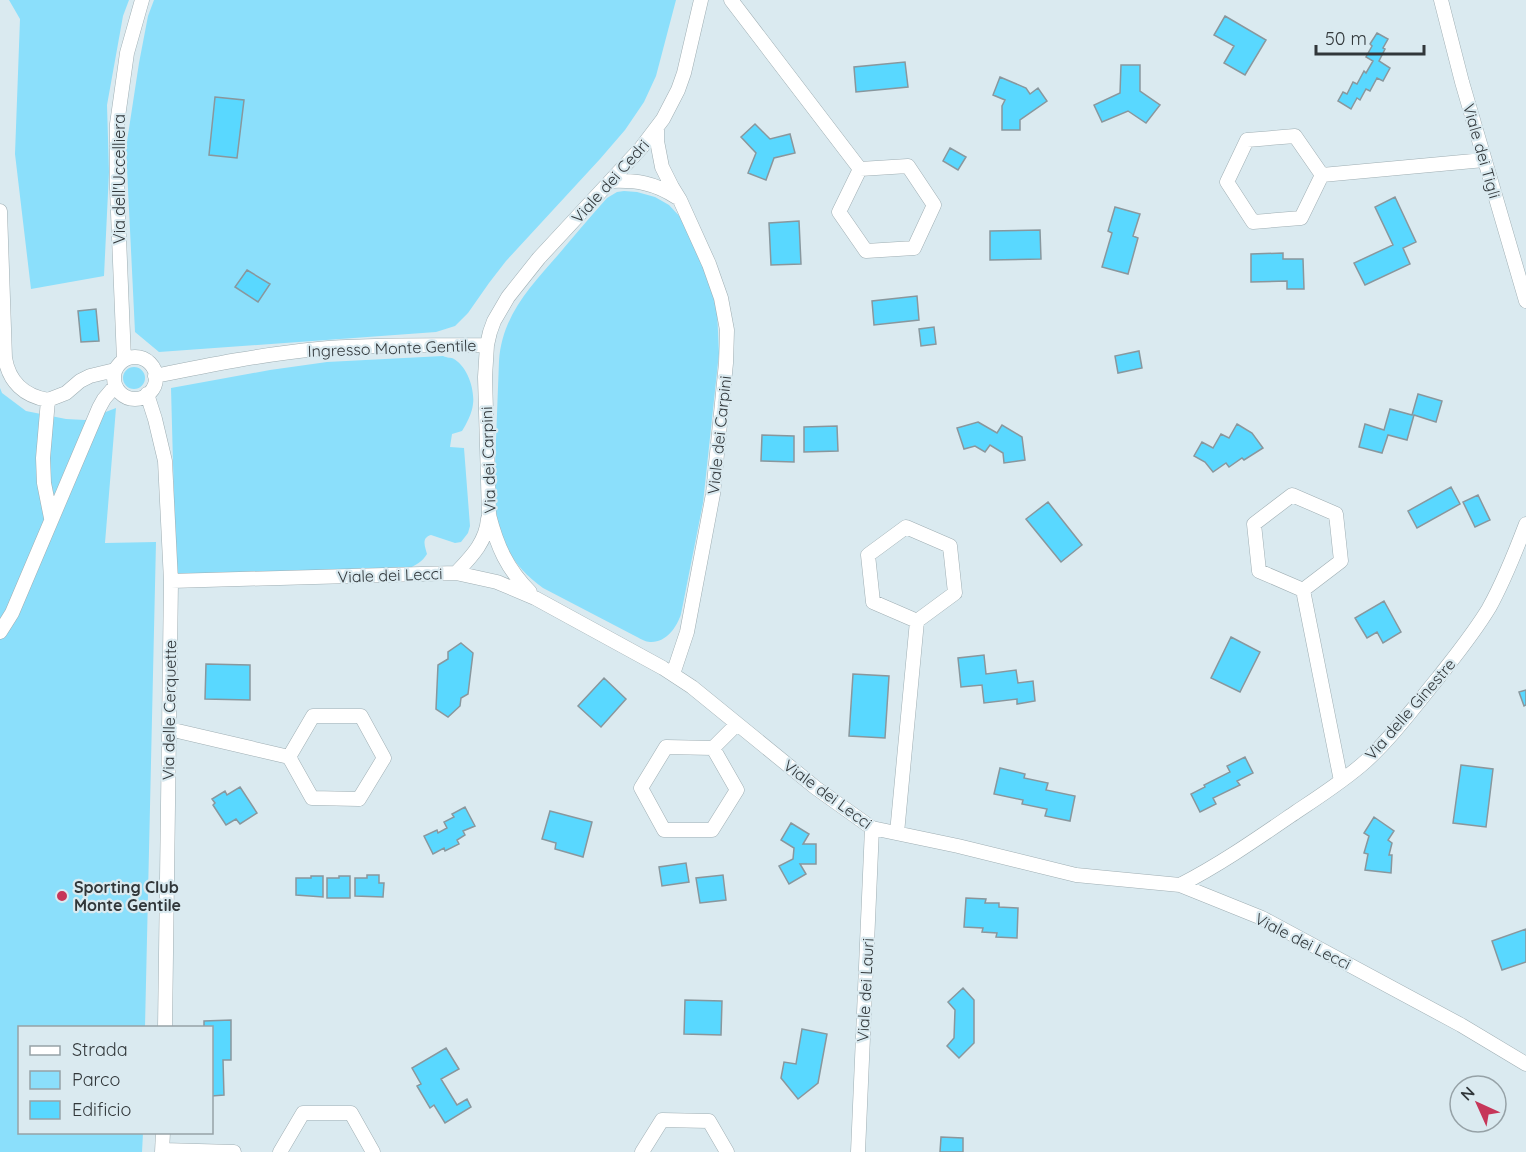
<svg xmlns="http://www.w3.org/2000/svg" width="1526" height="1152" font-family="Quicksand,sans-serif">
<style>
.green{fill:#8bdffb;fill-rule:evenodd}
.building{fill:#59d8ff;stroke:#89979d;stroke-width:1.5}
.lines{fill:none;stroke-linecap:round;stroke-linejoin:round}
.minor-casing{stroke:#9faeb3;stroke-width:15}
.minor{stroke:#fff;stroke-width:14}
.poi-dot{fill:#c63659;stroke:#daeaf0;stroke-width:2}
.labels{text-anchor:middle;stroke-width:4.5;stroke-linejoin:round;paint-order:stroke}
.street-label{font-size:16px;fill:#31373a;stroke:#daeaf0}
.poi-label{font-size:16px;font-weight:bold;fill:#31373a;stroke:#daeaf0;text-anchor:start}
</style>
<rect width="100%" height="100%" fill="#daeaf0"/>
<path class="green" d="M9 0H129L123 16 107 105 109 172 104 276 31 289 15 154 20 19Z
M154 0H676L656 76 644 102 625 130 600 159 506 261 489 283 468 313 455 326 436 332 159 352 135 332 126 148 139 63 148 16ZM215 97 243 100 237 158 209 154ZM247 270 269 284 258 302 236 288Z
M624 191 637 192 655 197 669 205 683 220 690 232 713 294 717 310 719 353 703 503 681 614C677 627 666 643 650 642 646 642 641 639 637 637L543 588C508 563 497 535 494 493L499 361C502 316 530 287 558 255 574 236 590 217 607 198L617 192Z
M443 356C444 357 451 358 452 358 467 365 475 389 473 404 472 413 467 423 462 431L452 434 450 447 464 448 470 526 468 533 461 542 455 543 431 535C421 538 425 546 427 554 422 562 416 565 408 569L176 576 171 388 270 370 327 362Z
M123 378a11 11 0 1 1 22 0a11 11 0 1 1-22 0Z
M0 388 2 393 26 411 66 419 85 420 116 408 105 543 156 542 145 1027 20 1028V1132L143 1133 142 1152H0Z"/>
<path class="building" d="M1225 16 1266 40 1245 75 1224 63 1234 46 1214 35Z
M1377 33 1388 39 1383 48 1385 49 1379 61 1390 68 1383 81 1377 78 1370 91 1366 89 1360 100 1357 98 1351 109 1338 101 1343 92 1347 94 1353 82 1357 84 1364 71 1366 73 1373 61 1366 57 1372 46 1370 44Z
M905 62 908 87 856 92 854 67Z
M1121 65H1140V91L1160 105 1146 123 1128 111 1102 122 1094 105 1120 93Z
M1000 77 1026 88 1030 94 1038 88 1047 101 1020 120V130H1002V106L1005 100 993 95Z
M215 97 244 100 237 158 209 155Z
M755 124 770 139 790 134 795 153 774 158 766 180 748 173 756 153 741 137Z
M950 148 966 157 958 170 943 161Z
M1395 197 1416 242 1403 248 1410 264 1365 285 1354 263 1393 245 1375 207Z
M1115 207 1140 214 1133 236 1138 238 1128 274 1102 267 1112 233 1108 231Z
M799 221 801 264 771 265 769 223Z
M1040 230 1041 259 990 260V231Z
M1283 253V259H1303L1304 289H1287V281L1251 282V254Z
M247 270 270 284 258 302 235 287Z
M917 296 919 320 874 325 872 301Z
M96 309 99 341 81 342 78 311Z
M934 327 936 344 921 346 919 329Z
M1139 351 1142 368 1118 373 1115 356Z
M1418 394 1442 401 1436 422 1414 415 1407 440 1388 435 1382 453 1359 447 1365 424 1384 430 1390 409 1412 415Z
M978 422 997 433 1002 425 1022 437 1025 460 1004 463 1003 453 990 445 985 452 975 446 964 449 957 428Z
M1237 424 1252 433 1263 448 1244 460 1242 458 1229 467 1226 463 1213 472 1205 462 1194 456 1202 442 1213 448 1221 434 1229 438Z
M837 426 838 451 804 452V427Z
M762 435 794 436V462L761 461Z
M1451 487 1460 504 1417 528 1408 511Z
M1478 495 1490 520 1475 527 1463 502Z
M1048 502 1082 545 1061 562 1026 519Z
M1384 601 1401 632 1383 643 1377 632 1367 638 1355 618Z
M1231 637 1260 652 1240 692 1211 678Z
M461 643 473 653 468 694 461 698 460 706 448 717 436 709 438 665 448 659V652Z
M984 655 986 674 1016 670 1018 683 1033 681 1035 701 1017 704V699L984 703 982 685 961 687 958 658Z
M206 664 250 665V700L205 699Z
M853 674 889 676 885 738 849 736Z
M604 678 626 699 601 727 578 706Z
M1526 690V705L1524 706 1519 692Z
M1245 757 1253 773 1237 781 1240 785 1213 798 1216 804 1200 812 1191 794 1205 787 1204 785 1230 772 1227 766Z
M1461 765 1493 769 1486 827 1453 823Z
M1000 768 1025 774 1024 778 1048 783 1046 790 1075 796 1070 821 1045 816 1047 809 1022 804 1023 800 994 794Z
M240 787 257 813 240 824 236 819 226 825 213 805 215 803 212 799 225 791 227 795Z
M465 807 475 826 463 831 465 835 457 840 459 844 445 851 444 848 433 854 424 836 437 830 438 833 447 828 444 822 454 817 452 814Z
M550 811 592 822 583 857 555 849 556 843 542 839Z
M1374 817 1394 831 1388 840 1392 843 1389 855H1392L1391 873 1365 870 1368 854 1364 853 1369 836 1364 833Z
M791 823 809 834 803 844H816V864H800L806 874 789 884 779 866 793 859 794 848 781 840Z
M686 863 689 882 662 886 659 867Z
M367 875H379V883H384L383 897 355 896V878H367Z
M723 875 726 900 700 903 696 878Z
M311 876H323V897L296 895V878H311Z
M339 876H350V898H327V878H339Z
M966 898 986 899 985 903H999V907L1018 908 1017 938 996 937 997 933 982 932 983 928 964 927Z
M1526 929V962L1502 970 1492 941Z
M963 988 974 1000V1043L959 1058 947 1046 954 1038 955 1010 948 1002Z
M685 1000 722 1001 721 1035 684 1034Z
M231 1020V1060H223L224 1095 212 1096V1028H204V1021Z
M802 1029 827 1034 818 1083 798 1099 781 1078 784 1062 796 1064Z
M446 1048 459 1069 441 1079 457 1105 467 1099 471 1107 445 1123 434 1105 430 1108 417 1086 421 1084 412 1068Z
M941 1137 963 1138V1152H940Z"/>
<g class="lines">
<defs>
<path id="minor" d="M731 0 860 169
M1441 0 1462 82 1526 301
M657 128V141L662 167 672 187 680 200 709 264 721 298 727 330 726 363 713 494 687 632 673 674
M1295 136 1322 175 1301 218 1253 222 1227 182 1247 140Z
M908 166 934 205 914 248 866 251 839 212 860 169Z
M1322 175 1484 160
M611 181C636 180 655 183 676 197
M0 211 5 358C9 382 24 396 48 400L43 458 44 483 51 518
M114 378a21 21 0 1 1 42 0a21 21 0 1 1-42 0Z
M124 360 117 188V124L127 53 142 0
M155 376C209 365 264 354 318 349 374 344 431 346 487 345
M147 394 155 419 165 461 171 581 165 1028
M48 400 66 393 80 381 90 376 115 370
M1292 495 1336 514 1341 561 1303 590 1259 571 1254 524Z
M906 527 950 546 955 593 917 621 873 602 868 555Z
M456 573C472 556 486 542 488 519
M171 581 456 573 497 582 535 598 663 668 692 687 816 788 872 828 958 846 1076 875 1180 885 1262 918 1461 1025 1526 1064
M1303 590 1341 781
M530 592C507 569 497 546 489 515L485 377 487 345 490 332 494 321 508 297 539 258 641 148 663 119 678 90 684 73 701 0
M0 632 12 613 99 408 104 399 115 386
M313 716H361L384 758 359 799 312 798 289 757Z
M169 729 289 757
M666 747 713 748 737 790 712 830H664L641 788Z
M713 748 737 724
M897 833 917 621
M1180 885C1221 864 1258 838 1296 812 1320 796 1345 780 1366 761 1393 736 1415 706 1438 678 1456 655 1474 633 1489 608 1504 581 1515 553 1526 524
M163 1150 234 1152
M162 1152 163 1132
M280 1152 303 1113H351L373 1152
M642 1152 662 1120 709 1121 727 1152
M858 1152 872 828"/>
</defs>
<use href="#minor" class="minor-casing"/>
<use href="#minor" class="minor"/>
</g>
<circle class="poi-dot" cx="62" cy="896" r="6"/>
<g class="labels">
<g class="street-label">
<text transform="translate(1482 151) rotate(74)" y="6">Viale dei Tigli</text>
<text transform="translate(119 179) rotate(-90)" y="6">Via dell'Uccelliera</text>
<text transform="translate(610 181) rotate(-48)" y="6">Viale dei Cedri</text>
<text transform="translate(392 348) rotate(-2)" y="6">Ingresso Monte Gentile</text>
<text transform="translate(719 435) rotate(-84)" y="6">Viale dei Carpini</text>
<text transform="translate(488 460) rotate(-92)" y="6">Via dei Carpini</text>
<text transform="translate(390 575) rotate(-2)" y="6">Viale dei Lecci</text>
<text transform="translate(1410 709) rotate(-49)" y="6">Via delle Ginestre</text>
<text transform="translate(169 710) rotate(-89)" y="6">Via delle Cerquette</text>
<text transform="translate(828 794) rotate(36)" y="6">Viale dei Lecci</text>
<text transform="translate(1303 941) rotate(27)" y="6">Viale dei Lecci</text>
<text transform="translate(865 990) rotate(-87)" y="6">Viale dei Lauri</text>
</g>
<g class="poi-label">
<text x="74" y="893">Sporting Club<tspan x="74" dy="18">Monte Gentile</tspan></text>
</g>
</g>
<rect x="18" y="1026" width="195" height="108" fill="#daeaf0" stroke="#96a2a7" stroke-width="1.5"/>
<rect x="30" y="1046" width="30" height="9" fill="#ffffff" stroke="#96a2a7" stroke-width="1.5"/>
<text x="72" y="1056" font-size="18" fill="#31373a">Strada</text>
<rect x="30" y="1071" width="30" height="18" fill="#8bdffb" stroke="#96a2a7" stroke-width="1.5"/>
<text x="72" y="1086" font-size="18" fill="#31373a">Parco</text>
<rect x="30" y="1101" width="30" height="18" fill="#59d8ff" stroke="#96a2a7" stroke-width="1.5"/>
<text x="72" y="1116" font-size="18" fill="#31373a">Edificio</text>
<g transform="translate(1478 1104) rotate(315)"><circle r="28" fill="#daeaf0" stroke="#96a2a7" stroke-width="1.5"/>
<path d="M0-4.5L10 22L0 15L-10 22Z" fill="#c63659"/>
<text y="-9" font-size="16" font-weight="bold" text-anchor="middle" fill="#31373a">N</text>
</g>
<path d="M1316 45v9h108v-9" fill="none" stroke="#31373a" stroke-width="3"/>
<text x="1325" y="45" font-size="18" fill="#31373a" stroke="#daeaf0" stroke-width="4.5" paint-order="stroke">50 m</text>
</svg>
